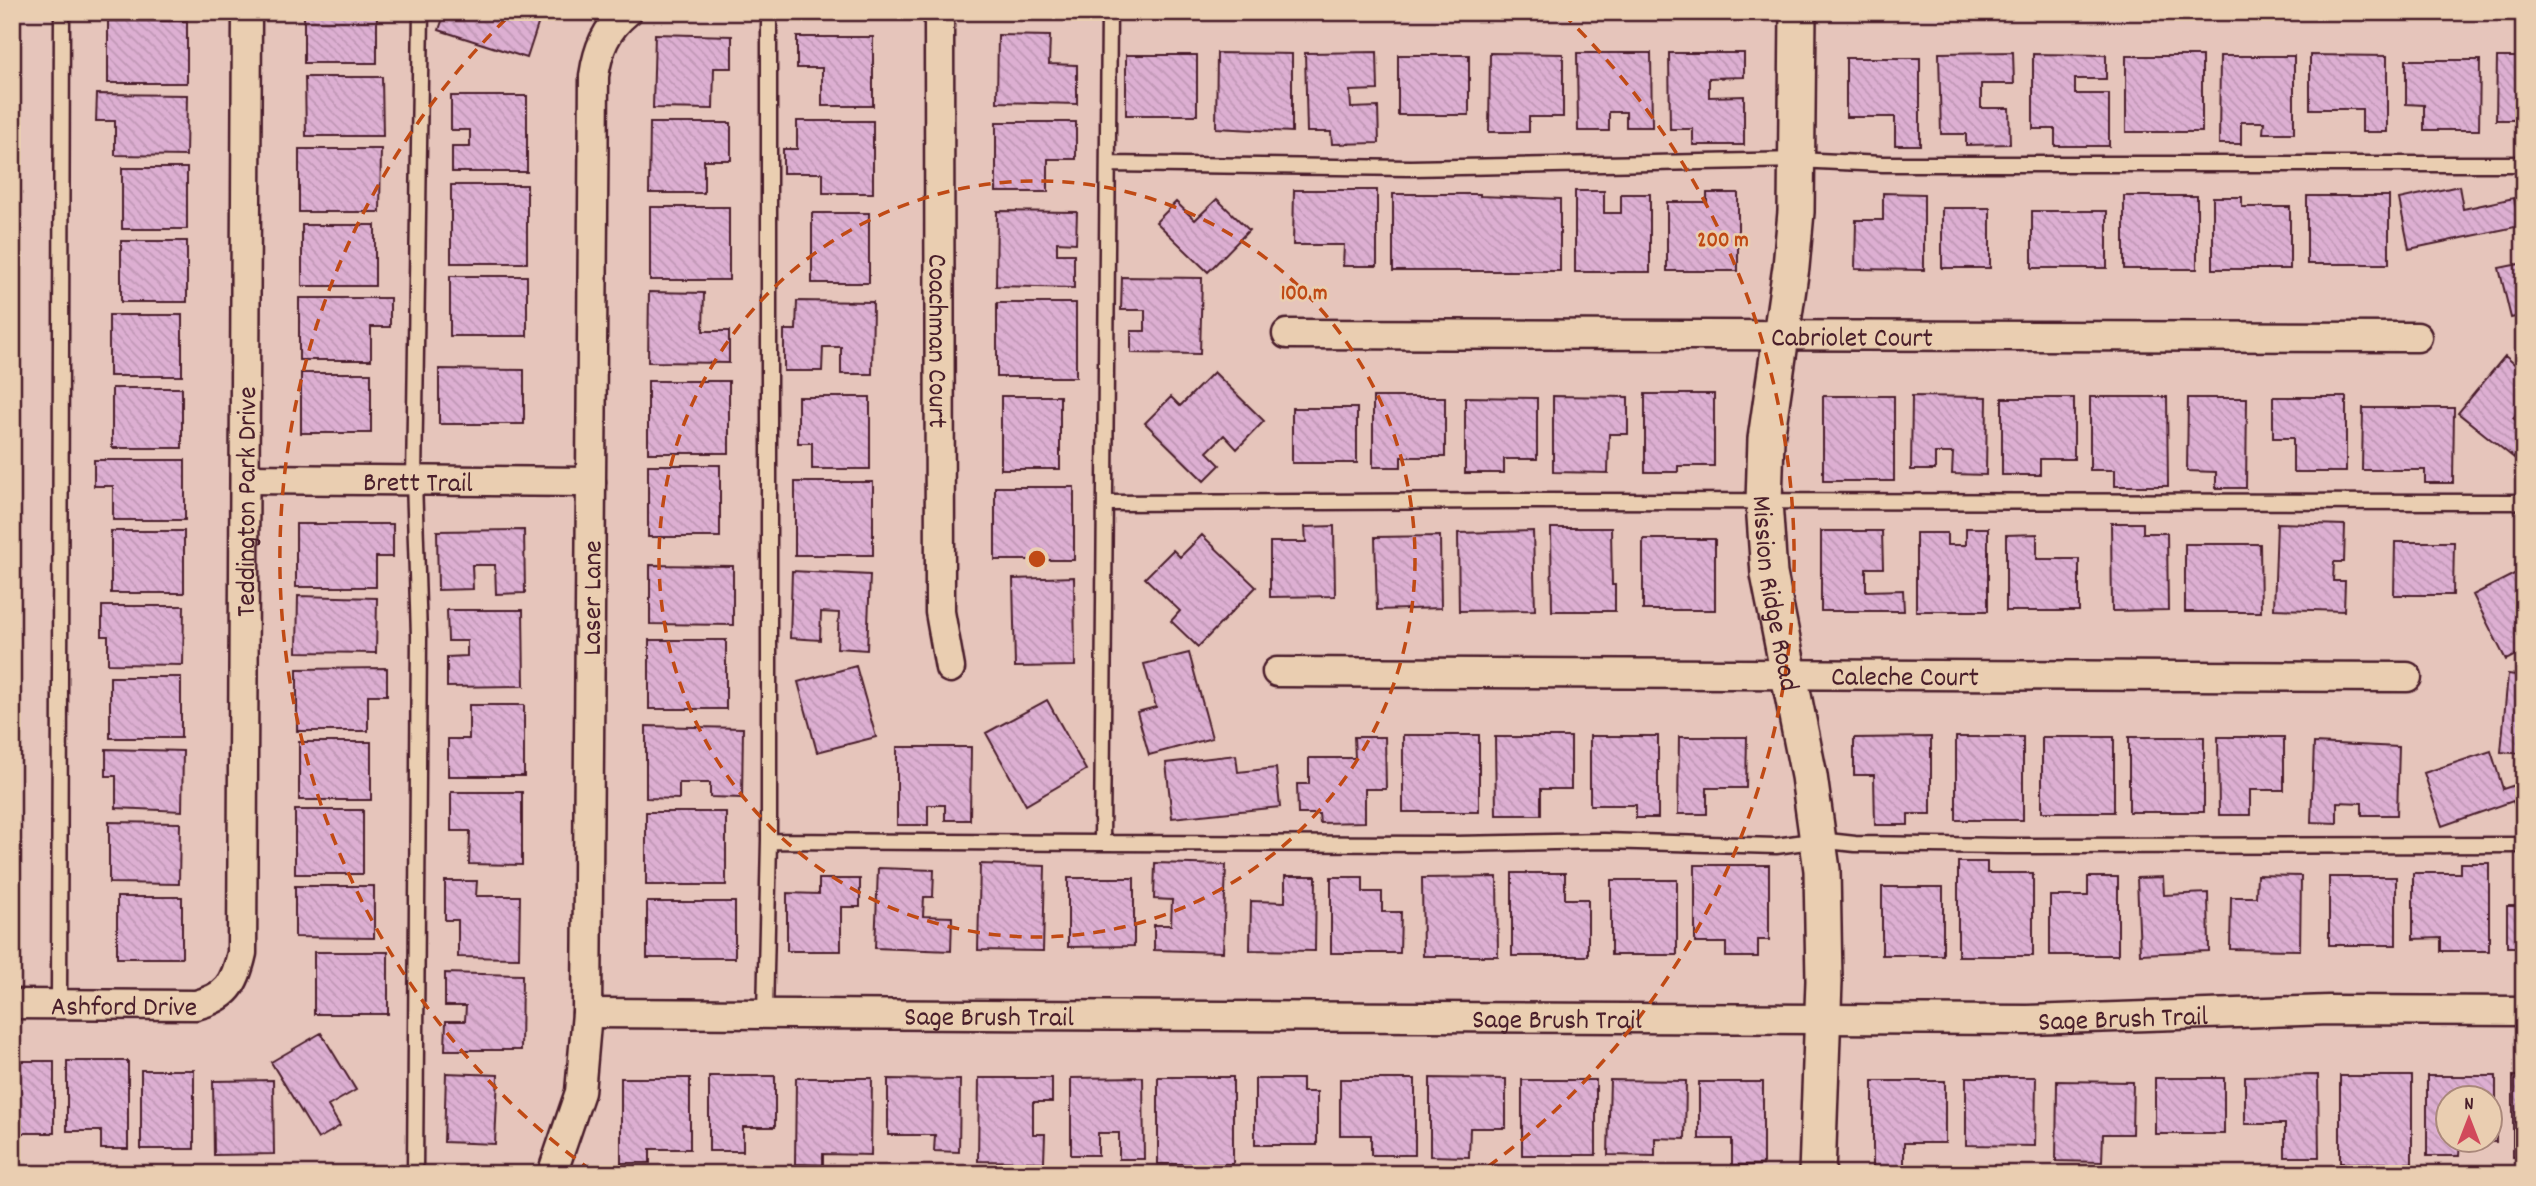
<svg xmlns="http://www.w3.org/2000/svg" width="2536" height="1186" font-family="Dekko,sans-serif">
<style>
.building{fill:url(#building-back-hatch);stroke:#4a1f2b;stroke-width:2;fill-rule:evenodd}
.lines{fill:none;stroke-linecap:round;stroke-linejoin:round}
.service-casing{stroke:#4a1f2b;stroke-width:19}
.minor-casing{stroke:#4a1f2b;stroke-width:33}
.tertiary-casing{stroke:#4a1f2b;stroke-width:40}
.service{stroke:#eaceb1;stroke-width:14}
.minor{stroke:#eaceb1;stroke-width:28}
.tertiary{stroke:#eaceb1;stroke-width:35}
.ring{fill:none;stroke:#c04a14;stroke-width:3.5;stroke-dasharray:12 9}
.labels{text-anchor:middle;stroke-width:5;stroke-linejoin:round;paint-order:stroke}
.street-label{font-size:28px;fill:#4a1f2b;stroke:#eaceb1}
.centre{fill:#c04a14;stroke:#eaceb1;stroke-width:3.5}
.ring-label{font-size:21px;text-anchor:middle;font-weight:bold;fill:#c04a14;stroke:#eaceb1;stroke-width:5;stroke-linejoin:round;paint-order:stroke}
</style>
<defs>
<pattern id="building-back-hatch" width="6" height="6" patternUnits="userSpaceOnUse" patternTransform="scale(1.75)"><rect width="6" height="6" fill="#ddafd2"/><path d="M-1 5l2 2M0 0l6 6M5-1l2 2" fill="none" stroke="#bf96b4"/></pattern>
</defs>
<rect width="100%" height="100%" fill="#e6c5bb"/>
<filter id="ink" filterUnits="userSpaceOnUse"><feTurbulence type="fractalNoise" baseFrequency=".0143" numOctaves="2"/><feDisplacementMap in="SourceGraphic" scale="14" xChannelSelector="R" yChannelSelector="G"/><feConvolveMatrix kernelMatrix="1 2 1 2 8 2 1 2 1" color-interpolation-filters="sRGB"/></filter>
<g filter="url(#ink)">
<path class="building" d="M304 12H377V63H304Z
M445 12H542L527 58 439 30Z
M108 21H187V83H108Z
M655 34 732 36V68H714L713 109 653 108Z
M998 35 1050 36 1049 64 1077 65V104L997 102Z
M797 37H873V106H822V68H797Z
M1377 52 1378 90 1350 91 1351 108 1378 107 1379 143 1332 144 1331 132H1307L1305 53Z
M2013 52 2014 84H1981V108H2009L2010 144 1966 145V134H1941L1939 53Z
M1217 53 1292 54V132L1216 128Z
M1490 53 1563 54V117H1529V132H1489Z
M1577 53H1651L1652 127H1626V112H1609V131H1578Z
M1669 53H1744V77L1709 78V97L1744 96V145H1693V129H1670Z
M2033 54 2106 55V79H2075V94H2109V146H2055V129H2033Z
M1126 55H1197V115H1126Z
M1398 55H1469V115H1398Z
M2310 55 2387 56V132H2362V109H2310Z
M2126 56H2202V132H2126Z
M2220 56H2294V133H2263L2264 122H2241V144H2219Z
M2497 57H2524V120H2496Z
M1846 58H1920V145H1895V117H1846Z
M2406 60H2480L2479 130H2424V105L2406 104Z
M305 77H382L383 136H306Z
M97 94 187 95 186 156 115 155V121H96Z
M451 96H527V172H452V147H470V130H451Z
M797 121H873V193H823V173H783V149H797Z
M996 122H1076V159H1048V192H996Z
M650 123H731V160H704V193H649Z
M12 130H22V155H12Z
M299 149H381L380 212H299Z
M122 168H187V229H122Z
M12 172H20V228H12Z
M451 185H527V263H451Z
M2459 186 2463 209 2514 198 2520 226 2409 249 2399 199Z
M1294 190H1377V266H1343L1344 245H1293Z
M1575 191H1604V213H1621V194H1650V272H1575Z
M1707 193H1738V271H1667V202H1707Z
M1883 193 1924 194V270L1855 269 1856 220H1883Z
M1393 194H1480V196L1560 199V271H1393Z
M2124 196H2197V269H2124Z
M2307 196H2389V264H2307Z
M2213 197H2242V207H2290V269H2213Z
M1217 199 1249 230 1208 272 1156 222 1176 202 1195 220Z
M650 207H729V280H650Z
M1942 208H1990V268H1942Z
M997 211 1077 212 1076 243 1057 242V254H1074V288L996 286Z
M2032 211H2107V268H2032Z
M812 213H869V283H812Z
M302 225H375V286H302Z
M121 241H187V302H121Z
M2524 263V315L2511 318 2499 268Z
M12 269H15L14 302H12Z
M450 276H527V336H450Z
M1122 277 1202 278 1200 354 1131 353V331H1145V310H1121Z
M649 292 704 293 703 331H729V363L648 362Z
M299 298H390V327H371V360H299Z
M797 301 873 302 872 374H841V347H823L822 371H784V330H796Z
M997 303H1076V377H997Z
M109 315H182V376H109Z
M2505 356 2524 372V405L2513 418 2524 426V466L2458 413Z
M439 369 524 370V424H439Z
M1214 372 1264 421 1237 449 1224 435 1207 452 1220 465 1204 481 1145 423 1171 397 1180 406Z
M301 373H371V433H301Z
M648 381H729V453H648Z
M112 388H182V448H112Z
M1645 394H1714V466H1678V472H1645Z
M1001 396H1060V469H1001Z
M1553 396 1628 397V434H1609L1608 473 1553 472Z
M1823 396H1894V481H1823Z
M1912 396 1987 397 1986 475 1952 474 1953 453H1935V470H1911Z
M798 397H870V469H812V443H798Z
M1373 397H1445V457H1401V467H1373Z
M1465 397 1537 398V459H1504V473H1465Z
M2090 397H2167L2168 486H2115V470H2090Z
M2273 397H2346V472H2293V438H2273Z
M2002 398H2074V459H2040V475H2002Z
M2188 398H2247L2246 488H2216V472L2187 471Z
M1292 408H1357V463H1292Z
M2363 408H2454L2453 483H2425V470H2362Z
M94 460H185V520H113V486H94Z
M648 465H720V537H648Z
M795 482H873V555H795Z
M995 487H1074V560H995Z
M2111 523H2143V533H2167L2168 610 2112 611Z
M2277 523 2345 525 2344 562H2334L2333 581H2345L2344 611 2274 609Z
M296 524H393V557H376V587H296Z
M1334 526 1335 596 1270 597V542H1306L1305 527Z
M1551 528H1611L1612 585H1615V611H1552Z
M1966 528H1988V611H1916V533H1947V545H1966Z
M524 530 525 593 496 594 495 565H472L473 589 438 590 437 531Z
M111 531H184V593H111Z
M1533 531 1535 610 1459 611 1458 533Z
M1821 531H1882L1883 568H1866V591L1903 590 1904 611H1821Z
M2037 534V559H2079V611H2006V535Z
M1202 535 1256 587 1198 647 1171 621 1180 611 1145 578 1173 550 1180 557Z
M1440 536 1441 608 1377 610 1375 537Z
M1643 539H1715V610H1643Z
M2395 542H2454L2453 595H2394Z
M2185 544H2260L2261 612H2185Z
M650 565 733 566V625L650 624Z
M2522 570 2524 573V651L2506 660 2473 595Z
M792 571 870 575 867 650 837 648 839 613 821 612 820 640 790 638Z
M1074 577 1075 666 1015 667 1013 579Z
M298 596 377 598 376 653 297 652Z
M102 606H184L183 665 108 664V636H102Z
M447 610H523L524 686 447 687V657L467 656V641H448Z
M649 640H726V709H649Z
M1189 653 1212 738 1149 755 1137 712 1156 707 1144 664Z
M856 666 876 737 817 752 798 682Z
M387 668V695H368V731H297V669Z
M2508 674 2524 676V754L2501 752Z
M110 677H181V738H110Z
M1047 700 1086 770 1026 805 986 733Z
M469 705H524V776H448V739H469Z
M646 726 743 728 742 798 710 797V783H679V799L646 798Z
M1403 735H1479V812H1403Z
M1590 736H1658V818H1636V805H1590Z
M1354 737H1385L1386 789H1365V822L1320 823 1319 814H1298L1297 784H1309V758H1355Z
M1495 737H1571V789H1541V815H1496Z
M1679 737H1747L1746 788H1707V814H1678Z
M1931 737V814H1908V825H1875L1874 775H1854V738Z
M1956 737H2023V820H1956Z
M2042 737H2114V812H2042Z
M2129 737H2204V812H2129Z
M2218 737H2284V790H2250V815H2219Z
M299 742H371V800H299Z
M2314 743 2399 747 2397 815H2362V803L2337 802V823L2311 822Z
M897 747H971L970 820H945V805H928V825H897Z
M106 749 183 751 182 811 116 808V776H106Z
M2491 751 2503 789 2524 782V813L2518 815 2513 801 2442 826 2424 773Z
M1236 755 1238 772 1276 768 1280 807 1172 818 1166 763Z
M451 792H522V865L469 864 470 831H451Z
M295 810H363V874H295Z
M646 812H726V885H646Z
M109 822 180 823 179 884 109 883Z
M1958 862H1987V873H2033V956H1958Z
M1155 863 1226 865 1223 952 1154 950V925H1171L1172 900 1154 899Z
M2460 863H2489V951H2441V938L2413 939V873H2460Z
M980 864 1045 866 1043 951 978 950Z
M1695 865H1769V940H1758V957H1726V943H1695Z
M878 868 934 870 933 897H924L923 916 952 917 951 951 875 948Z
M1512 873H1565V899H1588V956H1512Z
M2257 875 2301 876 2300 950 2230 949 2231 897H2256Z
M1285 876H1316L1315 951 1250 950 1251 901 1285 902Z
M1331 877H1363V892H1382V912H1401L1400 953H1331Z
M1497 877 1498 956H1423L1422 878Z
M2088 877H2118V955H2050V896H2088Z
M2163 877 2164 895 2208 893 2209 951 2140 954 2137 878Z
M2329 877H2396V945H2329Z
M1068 878H1134V946L1068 947Z
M819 879H860V907H841V951H787V893L819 894Z
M1611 880H1677V955H1611Z
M445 881H477L476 896H520L519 958 458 957V920H445Z
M295 886H374V938L295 937Z
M1882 887H1943V955H1882Z
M117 897H182V958H117Z
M647 902H735V958H647Z
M2507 906H2524V947H2507Z
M314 952H388V1014H314Z
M445 973 522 975 521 1050H445L446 1021H465L466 1006H445Z
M321 1033 356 1090 328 1106 340 1126 318 1139 271 1062Z
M12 1061H54V1133H12Z
M67 1061H128V1149H101V1131H67Z
M141 1070H194V1149H141Z
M446 1073 498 1075 495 1144 444 1142Z
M2318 1075 2319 1157H2285V1124H2245V1076Z
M709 1076H775V1127H743V1151H709Z
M2340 1076H2412V1163H2340Z
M2427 1076H2496V1142L2460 1141 2459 1156H2427ZM2448 1098H2490V1140H2448Z
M2513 1076H2524V1157H2513Z
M1143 1077 1144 1159H1119V1133H1098V1155H1071V1078Z
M1158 1077H1233V1164H1158Z
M1966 1077H2036L2035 1146 1966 1145Z
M621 1078H690V1149H650V1163H621Z
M796 1078H872L871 1155 823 1154V1165L795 1164Z
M979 1078H1052V1102H1033V1134H1045L1044 1162 978 1161Z
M1430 1078 1506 1079V1128H1470L1469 1157 1430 1156Z
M2155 1078H2224V1134H2155Z
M888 1079 960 1080 959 1152 934 1151 935 1135H888Z
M1255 1079H1302V1092H1317V1145H1255Z
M1340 1079H1415V1155H1371V1135H1340Z
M273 1080 274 1154 214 1155 213 1081Z
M1522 1080H1596V1155H1522Z
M1610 1080 1686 1081 1685 1139 1655 1138V1156L1608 1155Z
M1873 1081H1945V1143H1904V1168H1873Z
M2057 1081 2133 1082 2132 1134H2103L2102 1162 2056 1161Z
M1699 1082H1763V1165H1732V1139H1699Z"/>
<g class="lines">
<defs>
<path id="service" d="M769 12V841
M1108 164 1411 168 1796 160 1883 164H2524
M1105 503 1516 501 2524 502
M1102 843 1455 844 1604 841 1776 846 1819 840 1855 844 2008 846 2524 845
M59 1004 62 12
M765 1014 769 841 1102 843 1109 12
M415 1174 419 636 414 481 421 12"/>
<g id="minor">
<path id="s1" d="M939 12 940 612 950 668"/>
<path id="s2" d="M1287 334 2417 337"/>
<path id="s3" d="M245 479 591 482"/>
<path id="s4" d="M1277 672 2407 677"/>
<path id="s5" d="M12 1004 196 1005C227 997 235 984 242 953L247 12"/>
<path id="s6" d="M587 1013 2028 1020 2329 1010 2524 1011"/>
<path id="s7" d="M552 1174 580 1092 587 1013 594 76C598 49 606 29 627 12"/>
</g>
<g id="tertiary">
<path id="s8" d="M1798 12 1796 212 1791 267 1766 439 1764 502 1769 574 1809 776 1822 870 1824 981 1817 1174"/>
</g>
</defs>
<use href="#service" class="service-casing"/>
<use href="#minor" class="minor-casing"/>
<use href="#tertiary" class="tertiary-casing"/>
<use href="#service" class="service"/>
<use href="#minor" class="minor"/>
<use href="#tertiary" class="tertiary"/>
</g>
</g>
<g class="ring">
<circle cx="1037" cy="559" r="378"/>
<path d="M592 1171A757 757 0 0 1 511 14M1563 14A757 757 0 0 1 1482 1171"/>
</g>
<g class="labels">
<g class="street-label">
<text dy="10" stroke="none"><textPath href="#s2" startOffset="565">Cabriolet Court</textPath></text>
<text dy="10" stroke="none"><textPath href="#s1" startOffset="329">Coachman Court</textPath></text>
<text dy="10" stroke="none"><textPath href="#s3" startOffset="173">Brett Trail</textPath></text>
<text dy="10" stroke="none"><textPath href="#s5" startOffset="710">Teddington Park Drive</textPath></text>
<text dy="10" stroke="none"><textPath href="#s8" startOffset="584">Mission Ridge Road</textPath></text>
<text dy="10" stroke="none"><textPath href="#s7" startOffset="581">Laser Lane</textPath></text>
<text dy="10" stroke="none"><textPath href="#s4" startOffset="628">Caleche Court</textPath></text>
<text dy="10" stroke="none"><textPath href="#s5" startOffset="112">Ashford Drive</textPath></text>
<text dy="10" stroke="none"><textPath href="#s6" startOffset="402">Sage Brush Trail</textPath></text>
<text dy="10" stroke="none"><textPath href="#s6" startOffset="1536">Sage Brush Trail</textPath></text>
<text dy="10" stroke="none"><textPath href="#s6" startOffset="970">Sage Brush Trail</textPath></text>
</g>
</g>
<circle cx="1037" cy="559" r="10" class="centre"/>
<g class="ring-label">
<text x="1723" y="246">200 m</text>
<text x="1304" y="299">100 m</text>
</g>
<rect width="2536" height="1186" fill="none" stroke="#eaceb1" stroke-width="42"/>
<rect x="21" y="21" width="2494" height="1144" fill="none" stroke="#4a1f2b" stroke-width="2.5" filter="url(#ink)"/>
<g transform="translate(2469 1119)"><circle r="33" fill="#eaceb1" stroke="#aa887b" stroke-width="2"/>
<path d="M0-5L12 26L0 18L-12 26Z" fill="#d1495b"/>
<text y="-10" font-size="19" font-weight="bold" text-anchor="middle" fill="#4a1f2b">N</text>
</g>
</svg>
